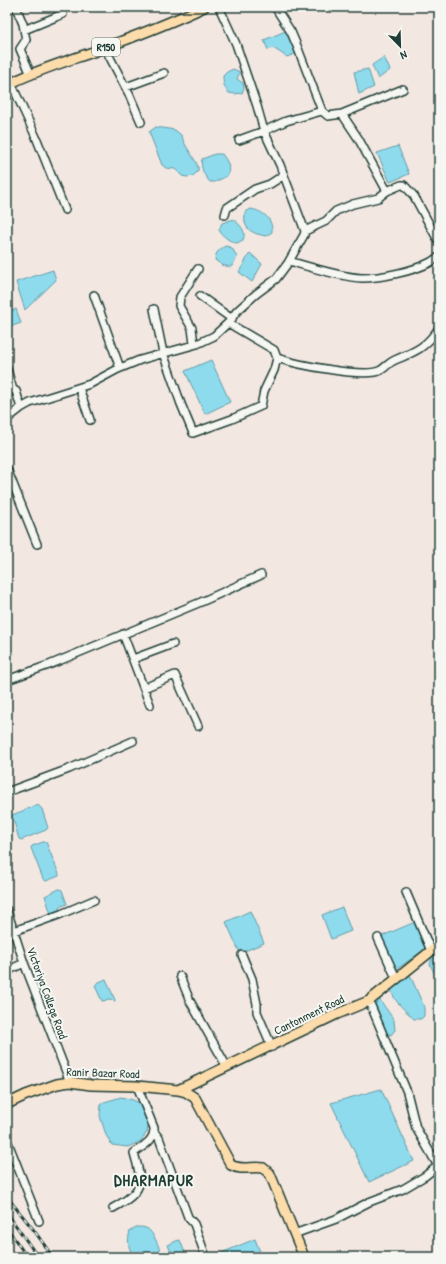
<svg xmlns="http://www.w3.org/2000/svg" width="446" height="1264" font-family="'Patrick Hand',sans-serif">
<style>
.water{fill:#8edbee;stroke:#629ca4}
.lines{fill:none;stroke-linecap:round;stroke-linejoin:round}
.minor-casing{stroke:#1f3d34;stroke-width:10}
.major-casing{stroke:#1f3d34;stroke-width:12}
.minor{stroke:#f6f6f2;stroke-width:7}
.major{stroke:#fddcac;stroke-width:9}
.rail-casing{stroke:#1f3d34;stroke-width:3}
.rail{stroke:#f6f6f2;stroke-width:1.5;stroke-dasharray:4.5;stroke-linecap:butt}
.labels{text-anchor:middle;stroke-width:4;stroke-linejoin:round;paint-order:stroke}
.shield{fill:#f6f6f2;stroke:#60746d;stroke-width:1}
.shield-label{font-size:11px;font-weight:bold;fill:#1f3d34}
.street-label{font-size:12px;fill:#1f3d34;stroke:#f6f6f2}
.district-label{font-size:16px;font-weight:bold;letter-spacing:1px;fill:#1f3d34;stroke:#f6f6f2}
</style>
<rect width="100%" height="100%" fill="#f3e7e2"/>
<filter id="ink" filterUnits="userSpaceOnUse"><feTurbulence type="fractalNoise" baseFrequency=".025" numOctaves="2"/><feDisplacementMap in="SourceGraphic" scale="8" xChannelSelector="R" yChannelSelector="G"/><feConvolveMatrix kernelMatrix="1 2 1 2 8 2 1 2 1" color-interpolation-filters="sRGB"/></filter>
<g filter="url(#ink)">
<path class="water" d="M288 30 297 53 287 57 273 48 268 50 264 40Z
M384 57 390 70 378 79 372 65Z
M233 69 240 72 237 79 243 83 244 88 242 93 235 94 229 93C224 88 223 83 223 76L227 72Z
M368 69 374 87 359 94 354 72Z
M156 127 175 130 181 135 186 146 196 162 198 167V171L193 176 187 177 182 176 175 169 166 168 162 165 149 132Z
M398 146 409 174 390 182 377 153Z
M215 154H222C228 162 231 167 227 176L215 182H210C204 176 200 167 202 159Z
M251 209C263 211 273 219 272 232L266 236C250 233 243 229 245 212Z
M234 219C240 226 247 230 243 240L237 243C230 242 222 236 219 230L222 223Z
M226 246 232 248 237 257 232 266 230 267 222 265 215 260C215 253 220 248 226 246Z
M250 253 262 264 252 282 239 272Z
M53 270 56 280 25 310 16 282Z
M16 309 21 323 7 328V313Z
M211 360 230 402 205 414 185 371Z
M38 805 42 809 48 828 46 830 21 840 19 839 12 815Z
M43 842H46L59 874V876L46 881 43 879 31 848 32 846Z
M59 889 62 890 67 904 59 907 60 911 51 914 45 896Z
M342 907 351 931 331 939 322 915Z
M250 911 264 943 240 953 226 922Z
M415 922 427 948 394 971 380 937Z
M439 951V984L430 964 433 954Z
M405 975H410L424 1007V1016L421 1019H414C406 1011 393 1001 391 989L394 984Z
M106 979 115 1000V1001L109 1000 102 1001 95 986 97 983Z
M377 1000H380L394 1020 395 1030 391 1035 386 1033 374 1006V1002Z
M381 1089 414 1161 369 1182 331 1103Z
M121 1097 133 1100 141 1104 149 1121 147 1132 141 1141 128 1147 112 1145 106 1135 100 1116 101 1103Z
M136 1227C139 1227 144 1227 146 1228 153 1230 161 1251 162 1257H135C128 1249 127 1242 130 1231Z
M255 1239 262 1257H220L219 1254Z
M180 1240 185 1253 184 1255V1257H173L168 1245 176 1241Z"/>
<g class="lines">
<defs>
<path id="minor" d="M16 7 23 24 26 40 20 49 31 75
M275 7 291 32 297 46 322 111
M24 30 63 14
M105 48 129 94 141 122
M11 83 36 137 65 210
M126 87 164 73
M342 114 403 89
M239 140 264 131 286 121 322 111 328 116 342 114 358 138 387 191
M225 215 227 208 255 189 270 184 284 175
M305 231 326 221 336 211 353 204 378 198 387 191 401 185H404L414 196 439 242
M289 261C310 267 340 277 362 278 381 278 414 271 431 262 434 260 436 258 439 257
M94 295 120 368
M200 296 232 319
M154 309 163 353 181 404 193 433 232 419 261 406 264 391 274 370 277 358
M228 323 274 350 277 358C295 364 366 379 381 370 386 367 388 363 395 360 417 351 426 347 439 328
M194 344 192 328 179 306 180 297 198 269
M7 369 13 390 16 391 21 408
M79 388 90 420
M7 419 21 408 30 403 90 384 118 369 140 360 197 344 214 336 228 323 237 311 256 294 276 279 288 263 304 235 305 231 280 165 264 131 257 106 236 44 219 7
M7 469 37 544
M123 634 150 705
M133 659 173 644
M7 680 49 665 201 602 261 575
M144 688 175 675 198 726
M7 792 69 769 133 741
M406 892 431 951
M7 910 24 963 70 1082
M14 931 61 914 94 900
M378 938 396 978
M242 955 252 979 257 1004V1012L272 1047
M7 971 24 963
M180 976 190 1001 227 1067
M369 1001 407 1092 416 1128 438 1166
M155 1133 159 1138 188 1217 194 1224 206 1257
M7 1140 39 1221
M113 1208C144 1191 143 1184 134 1153 142 1146 155 1141 154 1128L137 1086
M294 1234 336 1219 369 1202 403 1189 425 1176 439 1165"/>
<path id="major" d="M7 85C34 71 64 62 93 52 131 38 168 24 204 7
M178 1090 337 1014 369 1001 431 951 439 946
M7 1104 26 1095 57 1084 70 1082 91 1085 137 1086 178 1090 186 1092 195 1098 231 1165C241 1171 253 1166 263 1168L270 1174 304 1257"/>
</defs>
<use href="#minor" class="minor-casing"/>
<use href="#major" class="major-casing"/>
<use href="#minor" class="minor"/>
<use href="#major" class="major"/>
<defs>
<path id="rail" d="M7 1197 33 1229 53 1257
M7 1213 38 1257
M7 1228 27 1257"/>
</defs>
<use href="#rail" class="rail-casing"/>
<use href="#rail" class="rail"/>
</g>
</g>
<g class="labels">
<rect class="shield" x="92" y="38" width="28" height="18" rx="3"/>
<g class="shield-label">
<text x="106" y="51">R150</text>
</g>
<g class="street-label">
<text transform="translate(47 993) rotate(70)" y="4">Victoriya College Road</text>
<text transform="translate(309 1015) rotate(-26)" y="4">Cantonment Road</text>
<text transform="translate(103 1073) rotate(2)" y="4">Ranir Bazar Road</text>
</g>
<g class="district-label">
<text x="154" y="1186">DHARMAPUR</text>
</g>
</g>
<rect width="446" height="1264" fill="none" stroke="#f6f6f2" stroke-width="24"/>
<rect x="12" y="12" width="422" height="1240" fill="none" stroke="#1f3d34" stroke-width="1.5" filter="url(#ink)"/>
<g transform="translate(400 46) rotate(157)" stroke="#f6f6f2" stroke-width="3" paint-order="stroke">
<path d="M0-3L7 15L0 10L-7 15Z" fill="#1f3d34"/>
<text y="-6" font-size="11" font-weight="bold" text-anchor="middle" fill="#1f3d34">N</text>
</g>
</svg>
